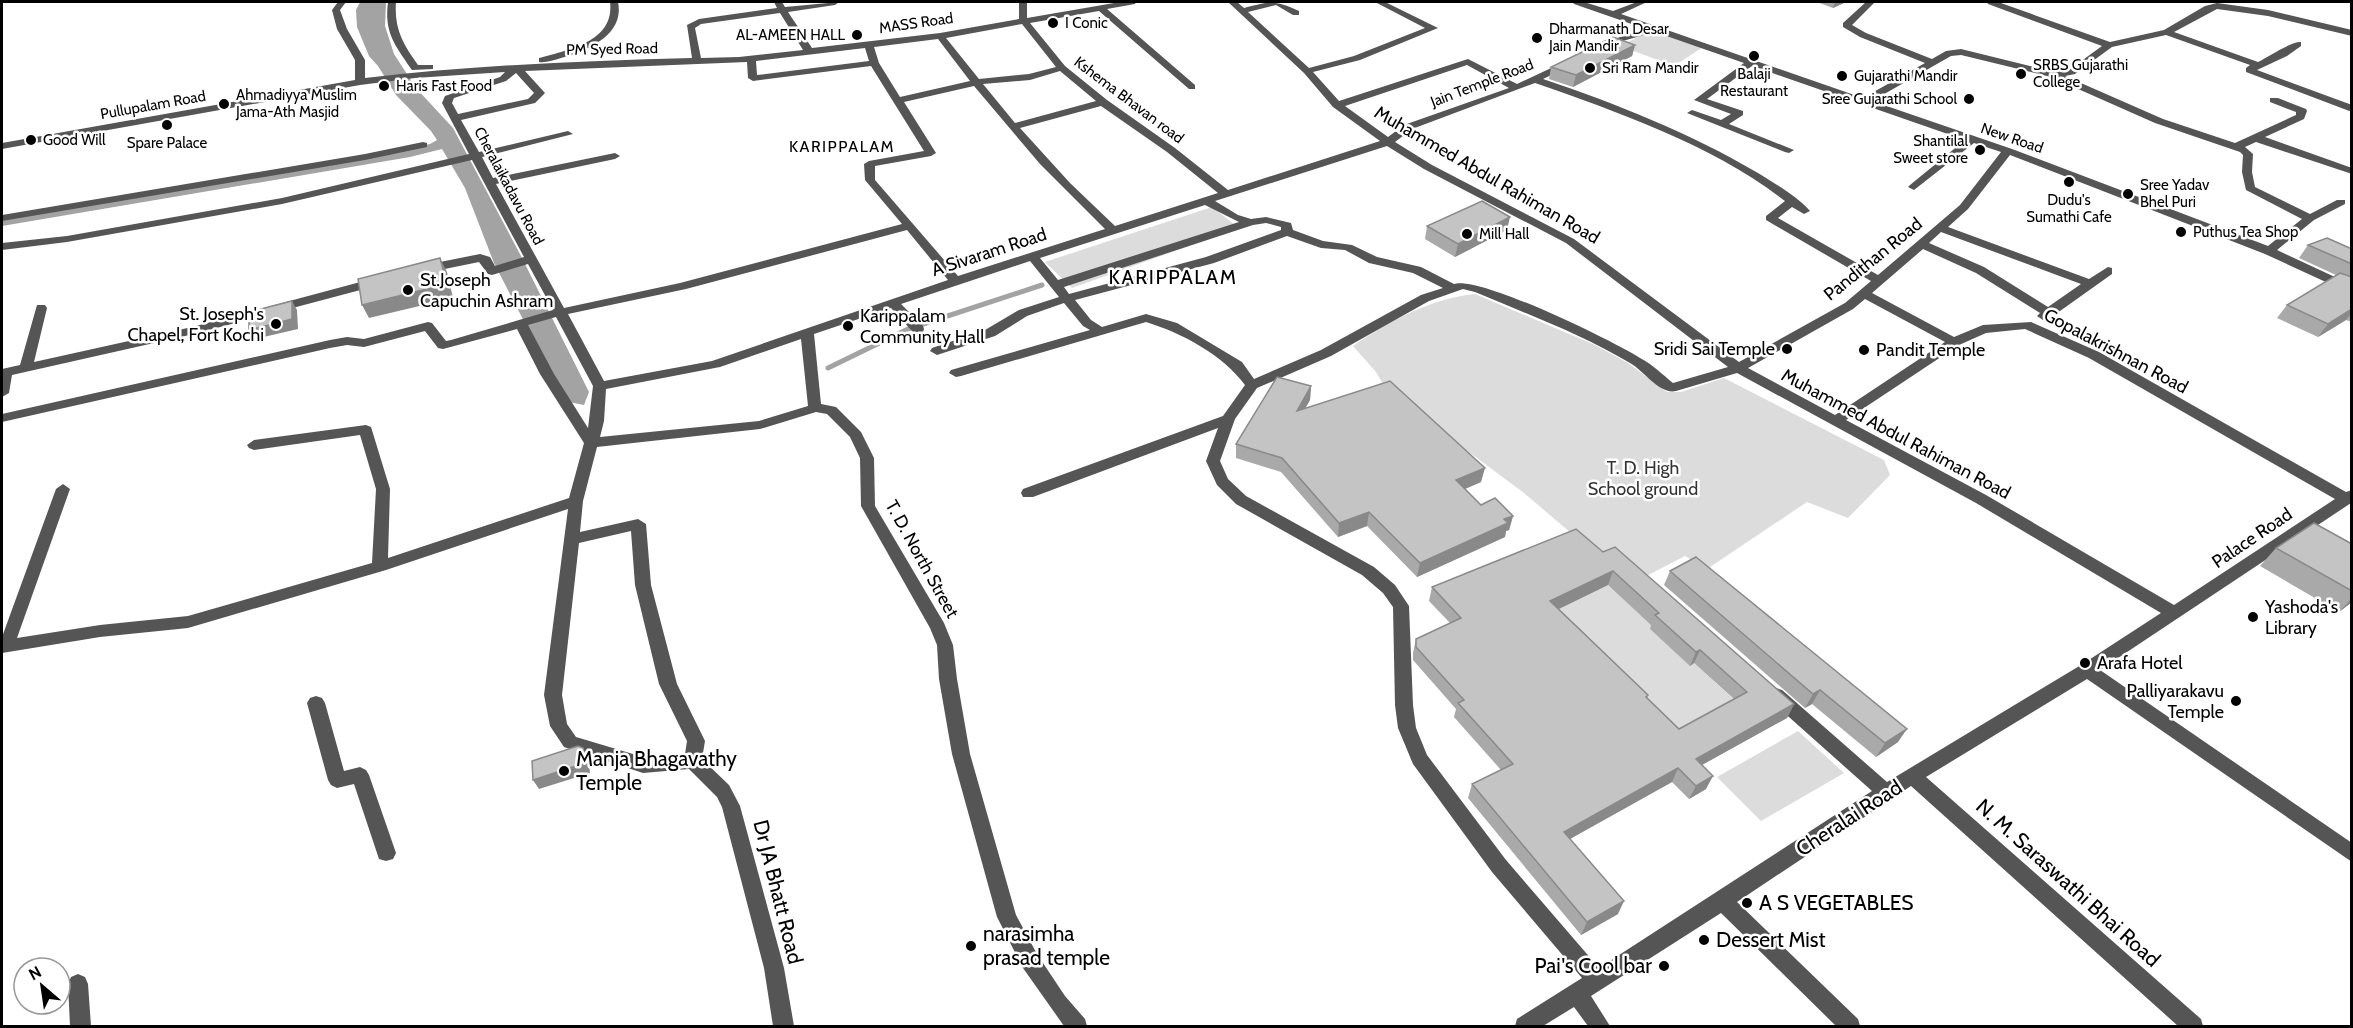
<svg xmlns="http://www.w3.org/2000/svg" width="2353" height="1028" font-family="Cabin,sans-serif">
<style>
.green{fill:#dcdcdc}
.water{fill:#a3a3a3}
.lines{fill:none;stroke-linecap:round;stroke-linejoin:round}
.stream{stroke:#a3a3a3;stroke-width:5}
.minor{fill:#555;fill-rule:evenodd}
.wall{fill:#a9a9a9;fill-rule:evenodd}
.shaded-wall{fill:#898989}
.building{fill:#c4c4c4;stroke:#898989;stroke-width:1.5;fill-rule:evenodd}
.poi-dot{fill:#000;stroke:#fff;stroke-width:2}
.labels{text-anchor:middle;stroke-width:5;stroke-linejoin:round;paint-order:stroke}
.far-street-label{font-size:15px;fill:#000;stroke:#fff}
.far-poi-label{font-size:15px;fill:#000;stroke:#fff;text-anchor:start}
.far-neighbourhood-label{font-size:16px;letter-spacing:1.5px;fill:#000;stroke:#fff}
.street-label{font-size:18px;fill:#000;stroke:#fff}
.poi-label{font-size:18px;fill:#000;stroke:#fff;text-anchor:start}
.park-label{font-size:18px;fill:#333;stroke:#fff}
.neighbourhood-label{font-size:20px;letter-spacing:1.5px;fill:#000;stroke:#fff}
.near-poi-label{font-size:21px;fill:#000;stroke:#fff;text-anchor:start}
.near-street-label{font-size:21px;fill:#000;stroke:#fff}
</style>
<rect width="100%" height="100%" fill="#fff"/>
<path class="green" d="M1652 34H1660L1703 47 1674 66 1620 46 1640 36Z
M1212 207 1239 228 1072 288 1045 262Z
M1475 294 1595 345 1628 363 1667 392H1681L1724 378 1884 460 1890 475 1848 518 1807 502 1707 569 1685 556 1631 584 1524 493 1387 391 1376 372 1353 346C1388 322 1431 298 1475 294Z
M1608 585 1654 627 1650 629 1690 665 1694 663 1740 705 1673 743 1543 616Z
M1798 731 1844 773 1761 821 1717 777Z"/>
<path class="water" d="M360 2H386L385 26 394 54 416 88 453 128 521 256 589 392 584 405 569 402 547 366 494 263 465 188 442 149 410 157 2 226V220L357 159 430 144 437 140 431 131 396 95 378 66 369 56 357 27 356 10Z"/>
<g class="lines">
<path class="stream" d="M828 368 908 329 1042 285"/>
<path class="minor" d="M338 2H346L340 10 347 29 365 60V78C473 65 582 61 692 58L687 25 699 19 777 8 774 2H782L785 7 839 2 835 5 788 12 812 48 940 33 1019 19V2H1027V18L1120 2H1136L1135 4 1107 9 1195 85V89H1189L1099 11 1030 23 1065 66 1107 100 1175 148 1228 190 1380 141 1333 107 1304 73 1228 2H1237L1244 8C1270 1 1275 0 1299 11V15H1293L1276 5 1248 12 1309 68 1354 56 1425 28 1375 2H1385L1438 28 1360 60 1313 72 1339 101 1468 59 1517 84 1564 62H1570V66L1543 79C1617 104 1690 133 1758 173 1775 184 1796 195 1810 211L1804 214 1792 207 1778 218 1878 275 1960 205 2001 152 1974 143 1914 190 1908 187 1910 185 1965 140 1752 66 1707 99 1743 111V115L1729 124 1794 150 1789 153 1785 152 1687 113 1692 110 1721 120 1731 114 1694 100 1744 63 1655 32 1601 47V43L1646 29 1574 4 1573 2H1584L1613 11 1637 2H1647L1621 14 1863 98 1925 63 1860 37 1843 27V23L1866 2H1875L1852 25 1866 33 1932 59 1946 51 1961 49 2054 72 2069 70 2102 46 1988 4 1987 2H1998L2110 42 2164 30 2205 6 2217 3 2268 10 2352 30V36L2268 16 2217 9 2174 32 2258 62C2268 57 2292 41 2301 42V46L2287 56 2257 70 2352 105V112L2246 72V68L2250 65 2166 35 2112 47 2075 74 2065 76 2163 119 2235 143 2296 115V112L2270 102V98H2278L2306 109 2307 111 2304 119 2265 137 2352 168V174L2256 142 2245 147 2253 154 2252 172 2255 187 2310 214 2337 200H2345V204L2314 220 2277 250 2352 285V294L2265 254 2010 155 1968 209 1948 227 2089 279 2108 267 2112 268V274L2053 316 2043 320 2037 316 2040 313 1976 273 1923 249 1872 293 1954 337 1983 325 2031 322 2099 352 2346 492 2352 490 2351 503 2100 670 2352 843V862L2087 679 1926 777 2201 1019 2203 1026H2178L1911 786 1737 902 1858 1019 1860 1026H1836L1721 913 1591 996 1610 1026H1588L1574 1007 1543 1026H1515L1517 1019 1582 978 1492 872 1413 764 1398 728 1395 705 1393 607 1383 593 1362 575 1236 504 1217 485 1206 461 1218 428 1033 497H1023L1021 493 1023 489 1223 416 1245 385C1223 355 1182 333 1146 322L961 376 956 377 949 373 951 370 1090 330 1083 326 1064 303 1027 316 995 336 937 355 930 351 932 348 985 330 1019 310 1059 297 1030 261 901 304 923 326 924 329 923 332H913L891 308 814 334 821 404 836 407 861 432 874 458 875 506 944 623 953 645 957 679 970 754 1016 915 1037 954 1065 996 1085 1019 1087 1026H1064L1023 968 997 917 952 754 939 679 937 645 930 628 861 506 860 458 850 437 827 414 816 412 760 429 597 447 583 501 580 532 638 519 646 524 651 585 677 684 705 741 702 759 729 785 740 806 784 968 794 1026H773L764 968 722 807 717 797 689 769 643 773 564 747 550 726 544 695 568 509 386 570 188 628 100 637 2 653V637L56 489 63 484 70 489 17 638 100 625 188 616 372 563 376 489 360 435 254 450 249 448 247 445 254 440 366 425 371 427 390 489 388 558 569 498 584 443 540 374 517 329 443 349 438 348 425 331 364 347 347 345 330 348 2 422V414L330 340 347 337 364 339 428 322 432 323 446 341 451 340 553 310 528 264 492 275 488 274 479 262 425 273 419 269 425 265 480 254 490 257 495 266 524 257 472 160 282 204 67 242 2 250V243L67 236 282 198 469 154 442 103 445 96 500 77 505 72 415 78 360 85 2 149V143L355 80V60L337 29 332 10ZM780 13 803 50 739 57 701 58 695 28 701 24ZM1022 24 1056 67 1029 74 979 79 946 38ZM938 39 970 81 900 97 879 63 874 47ZM865 48 869 61 757 75 756 61ZM1961 55 2051 77 2155 123 2240 152 2243 155 2242 172 2246 190 2302 219 2268 246 2012 149 1872 101 1951 56ZM747 62 748 78 753 81 871 66 924 151 869 161 864 164 865 180 902 224 680 283 564 308 496 184 615 159 620 156 615 153 493 178 482 157 573 134 568 131 479 152 461 120 535 103 545 93 525 71ZM1467 65 1509 88 1404 125 1388 137 1345 106ZM1060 71 1096 101 1015 123 983 84 1030 80ZM516 73 534 93 528 99 458 114 452 103 454 98 506 81ZM1535 83C1618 112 1715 146 1785 201L1766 216V220L1871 281 1845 303 1739 362 1574 239 1432 165 1395 142 1412 129ZM974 86 1040 164 1105 229 958 276 875 180V166L931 156 936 153 904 102ZM1101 106 1167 152 1218 193 1115 226 1070 183 1020 128ZM1387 146 1424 169 1566 243 1728 367 1673 383C1663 375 1652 364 1640 358 1613 341 1479 275 1454 284L1421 267 1377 257 1352 245 1323 241 1293 230 1291 223 1266 217 1251 219 1238 215 1215 201ZM1205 205 1239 222 1058 280 1040 258ZM1266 223 1281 227V230L1206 257 1069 294 1064 287 1253 225ZM907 230 948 280 712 361 604 381 568 314 686 289ZM1941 232 2081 284 2048 307 1984 267 1929 243ZM1287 236 1321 248 1345 250 1369 263 1413 273 1443 288 1421 295 1321 350 1254 379 1242 362 1177 323 1146 314 1102 327 1091 320 1075 300 1214 263ZM1463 289 1475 292C1527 314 1581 334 1630 363 1643 370 1660 395 1676 391L1737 373 1976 503 2161 613 2081 665 1887 782 1782 690 1776 688 1770 690 1767 695 1770 700 1872 791 1599 968 1506 860 1427 755 1416 728 1413 705 1409 606 1395 585 1374 567 1246 496 1228 479 1220 461 1235 419 1257 388 1331 356 1429 301ZM1865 299 1945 342 1835 415 1748 368 1853 309ZM556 317 593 386 588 428 554 374 528 325ZM2025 329 2089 358 2335 499 2174 605 1986 495 1846 420 1959 345 1986 333ZM801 339 808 406 759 421 600 437 604 421 606 389 720 367ZM631 531 635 585 659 684 687 741 685 754 643 757 576 737 567 724 562 695 579 543Z
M388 2H396C394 29 403 44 418 65H433V69L412 70C395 45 384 33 388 2Z
M610 2H618C625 35 587 51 561 58 554 60 546 63 539 62V58C567 50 615 42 610 2Z
M423 142 427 143V147L365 160 2 221V215L365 154Z
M379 277 385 281 383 284 194 334 12 375 9 393 2 397V369L20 365 37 305H45L47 308 34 362 192 327Z
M316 696 322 698 325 703 344 771 360 767 366 770 369 775 396 853 393 859 386 861 379 859 354 784 337 788 331 785 328 780 307 703 310 698Z
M78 974 85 977 88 984 91 1026H70L68 984 71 977Z"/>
</g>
<path class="wall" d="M1817 2H1846L1833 8Z
M1635 45 1632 56 1573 87 1549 79 1551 67Z
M1427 226 1507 230 1455 257 1425 239Z
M2308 245 2352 249V322L2346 320 2318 337 2277 318 2287 305 2336 275 2299 258Z
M1311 386 1310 400 1305 408 1481 482 1465 489 1481 505 1513 516 1509 530 1506 531 1505 537 1417 577 1367 526 1338 537 1281 472 1236 458V444Z
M2352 544V602L2339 612 2260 566 2276 548Z
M1603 552 1794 704 1787 718 1702 765 1706 789 1689 799 1672 782 1570 839 1618 914 1581 935 1468 798 1472 784 1501 770 1454 717 1456 709 1413 660V653L1416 639 1450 623 1429 601 1432 587ZM1608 585 1651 625 1650 629 1690 666 1694 663 1734 699 1679 729 1647 698 1648 695 1559 609Z
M1670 571 1898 742 1876 757 1812 704 1805 708 1664 585Z"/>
<path class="shaded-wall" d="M1835 2H1846L1833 8Z
M1635 45 1632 56 1573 87 1576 75Z
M1510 217 1507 230 1455 257 1458 244Z
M440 258 447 272 453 298 369 318 362 305Z
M292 301 297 310 298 329 255 339 249 330Z
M2352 309V312L2346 320 2318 337 2328 324Z
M1311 386 1310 400 1296 425 1297 411Z
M1485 468 1481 482 1453 494 1456 480Z
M1369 512 1367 526 1338 537 1339 523Z
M1513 516 1509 530 1506 531 1505 537 1417 577 1420 563 1504 519Z
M1613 571 1608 585 1546 615 1550 601Z
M2352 598V602L2339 612Z
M1700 650 1694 663 1690 666 1696 652Z
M1820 690 1812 704 1805 708 1813 694Z
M1794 704 1787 718 1689 772 1696 759Z
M1907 729 1898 742 1876 757 1885 743Z
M583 748 588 757 590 773 539 789 533 780Z
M1678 768 1672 782 1559 845 1564 832Z
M1713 776 1706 789 1689 799 1696 786Z
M1624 901 1618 914 1581 935 1587 922Z"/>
<path class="building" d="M1613 37 1635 45 1576 75 1551 67Z
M1482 201 1510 217 1458 244 1427 226Z
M2327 238 2352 249V264L2308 245Z
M440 258 447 284 362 305 358 279Z
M2340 273 2352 277V309L2328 324 2287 305Z
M292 301V319L249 330V312Z
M1277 377 1311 386 1297 411 1390 381 1485 468 1456 480 1481 505 1495 498 1513 516 1504 519 1508 523 1420 563 1369 512 1339 523 1282 458 1236 444Z
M2314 523 2352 544V591L2276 548Z
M1576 529 1603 552 1615 547 1794 704 1696 759 1713 776 1696 786 1678 768 1564 832 1624 901 1587 922 1472 784 1513 764 1458 703 1464 700 1416 647V639L1461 618 1432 587ZM1613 571 1659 613 1655 615 1696 652 1700 650 1747 692 1679 729 1646 697 1648 695 1550 601Z
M1696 557 1907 729 1885 743 1820 690 1813 694 1670 571Z
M578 746 583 748 585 763 533 780 532 761Z"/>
<g class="poi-dot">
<circle cx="1053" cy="23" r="6"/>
<circle cx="857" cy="35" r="6"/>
<circle cx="1537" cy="38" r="6"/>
<circle cx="1754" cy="56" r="6"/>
<circle cx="1590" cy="68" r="6"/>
<circle cx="2021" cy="74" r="6"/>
<circle cx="1842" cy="76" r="6"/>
<circle cx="384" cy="86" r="6"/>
<circle cx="1969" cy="99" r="6"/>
<circle cx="224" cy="104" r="6"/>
<circle cx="167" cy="125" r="6"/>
<circle cx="31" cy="140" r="6"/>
<circle cx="1980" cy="150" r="6"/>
<circle cx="2069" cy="182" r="6"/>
<circle cx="2128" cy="194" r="6"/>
<circle cx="2181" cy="232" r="6"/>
<circle cx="1467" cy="234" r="6"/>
<circle cx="408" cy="290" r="6"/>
<circle cx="276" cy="324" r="6"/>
<circle cx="848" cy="326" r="6"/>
<circle cx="1787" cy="349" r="6"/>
<circle cx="1864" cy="350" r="6"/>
<circle cx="2253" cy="617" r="6"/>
<circle cx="2085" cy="663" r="6"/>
<circle cx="2236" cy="701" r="6"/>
<circle cx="564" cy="771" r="6"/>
<circle cx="1747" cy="903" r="6"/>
<circle cx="1704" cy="940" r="6"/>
<circle cx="971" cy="946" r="6"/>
<circle cx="1664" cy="966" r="6"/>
</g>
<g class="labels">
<g class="far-street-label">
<text transform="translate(916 23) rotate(-8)" y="5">MASS Road</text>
<text transform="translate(612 49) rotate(-1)" y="5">PM Syed Road</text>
<text transform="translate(1482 83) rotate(-21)" y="5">Jain Temple Road</text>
<text transform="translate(1129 100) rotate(37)" y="5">Kshema Bhavan road</text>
<text transform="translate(153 105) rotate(-10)" y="5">Pullupalam Road</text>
<text transform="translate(2012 138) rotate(19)" y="5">New Road</text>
<text transform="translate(509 186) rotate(62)" y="5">Cheralaikadavu Road</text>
</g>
<g class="far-poi-label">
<text x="1065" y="28">I Conic</text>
<text x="1549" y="34">Dharmanath Desar<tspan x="1549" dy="17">Jain Mandir</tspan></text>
<text x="845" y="40" text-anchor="end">AL-AMEEN HALL</text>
<text x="2033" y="70">SRBS Gujarathi<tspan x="2033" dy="17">College</tspan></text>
<text x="1602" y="73">Sri Ram Mandir</text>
<text x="1754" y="79" text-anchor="middle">Balaji<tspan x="1754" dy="17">Restaurant</tspan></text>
<text x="1854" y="81">Gujarathi Mandir</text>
<text x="396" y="91">Haris Fast Food</text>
<text x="236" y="100">Ahmadiyya Muslim<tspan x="236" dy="17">Jama-Ath Masjid</tspan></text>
<text x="1957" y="104" text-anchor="end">Sree Gujarathi School</text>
<text x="43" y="145">Good Will</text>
<text x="1968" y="146" text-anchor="end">Shantilal<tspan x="1968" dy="17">Sweet store</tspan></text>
<text x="167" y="148" text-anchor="middle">Spare Palace</text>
<text x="2140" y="190">Sree Yadav<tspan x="2140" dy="17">Bhel Puri</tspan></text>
<text x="2069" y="205" text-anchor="middle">Dudu's<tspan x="2069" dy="17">Sumathi Cafe</tspan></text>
<text x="2193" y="237">Puthus Tea Shop</text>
<text x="1479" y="239">Mill Hall</text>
</g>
<g class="far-neighbourhood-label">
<text x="842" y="152">KARIPPALAM</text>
</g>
<g class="street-label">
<text transform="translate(1487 175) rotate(30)" y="6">Muhammed Abdul Rahiman Road</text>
<text transform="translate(989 252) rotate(-18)" y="6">A Sivaram Road</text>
<text transform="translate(1873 259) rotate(-39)" y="6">Pandithan Road</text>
<text transform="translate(2116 351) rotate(28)" y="6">Gopalakrishnan Road</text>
<text transform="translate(1896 434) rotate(28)" y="6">Muhammed Abdul Rahiman Road</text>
<text transform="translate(2252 538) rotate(-34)" y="6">Palace Road</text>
<text transform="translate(922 559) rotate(61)" y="6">T. D. North Street</text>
</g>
<g class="poi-label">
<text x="420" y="286">St.Joseph<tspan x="420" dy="21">Capuchin Ashram</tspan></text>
<text x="264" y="320" text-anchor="end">St. Joseph's<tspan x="264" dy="21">Chapel, Fort Kochi</tspan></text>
<text x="860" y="322">Karippalam<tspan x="860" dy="21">Community Hall</tspan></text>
<text x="1775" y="355" text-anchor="end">Sridi Sai Temple</text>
<text x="1876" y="356">Pandit Temple</text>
<text x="2265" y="613">Yashoda's<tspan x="2265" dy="21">Library</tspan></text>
<text x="2097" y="669">Arafa Hotel</text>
<text x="2224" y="697" text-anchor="end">Palliyarakavu<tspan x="2224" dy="21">Temple</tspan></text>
</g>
<g class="park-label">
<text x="1643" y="474">T. D. High<tspan x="1643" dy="21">School ground</tspan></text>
</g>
<g class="neighbourhood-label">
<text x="1173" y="284">KARIPPALAM</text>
</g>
<g class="near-poi-label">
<text x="576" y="766">Manja Bhagavathy<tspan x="576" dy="24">Temple</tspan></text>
<text x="1759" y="910">A S VEGETABLES</text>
<text x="983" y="941">narasimha<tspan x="983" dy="24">prasad temple</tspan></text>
<text x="1716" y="947">Dessert Mist</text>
<text x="1652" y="973" text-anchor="end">Pai's Cool bar</text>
</g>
<g class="near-street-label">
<text transform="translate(1849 818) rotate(-33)" y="7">Cheralai Road</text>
<text transform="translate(2068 883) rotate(42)" y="7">N. M. Saraswathi Bhai Road</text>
<text transform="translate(778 892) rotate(76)" y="7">Dr JA Bhatt Road</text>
</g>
</g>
<rect width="2353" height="1028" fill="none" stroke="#000000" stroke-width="6"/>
<g transform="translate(42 986) rotate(331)"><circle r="28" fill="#ffffff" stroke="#999999" stroke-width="1.5"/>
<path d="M0-4.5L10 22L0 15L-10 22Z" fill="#000000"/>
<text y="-9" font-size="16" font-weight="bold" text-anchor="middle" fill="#000000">N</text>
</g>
</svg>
